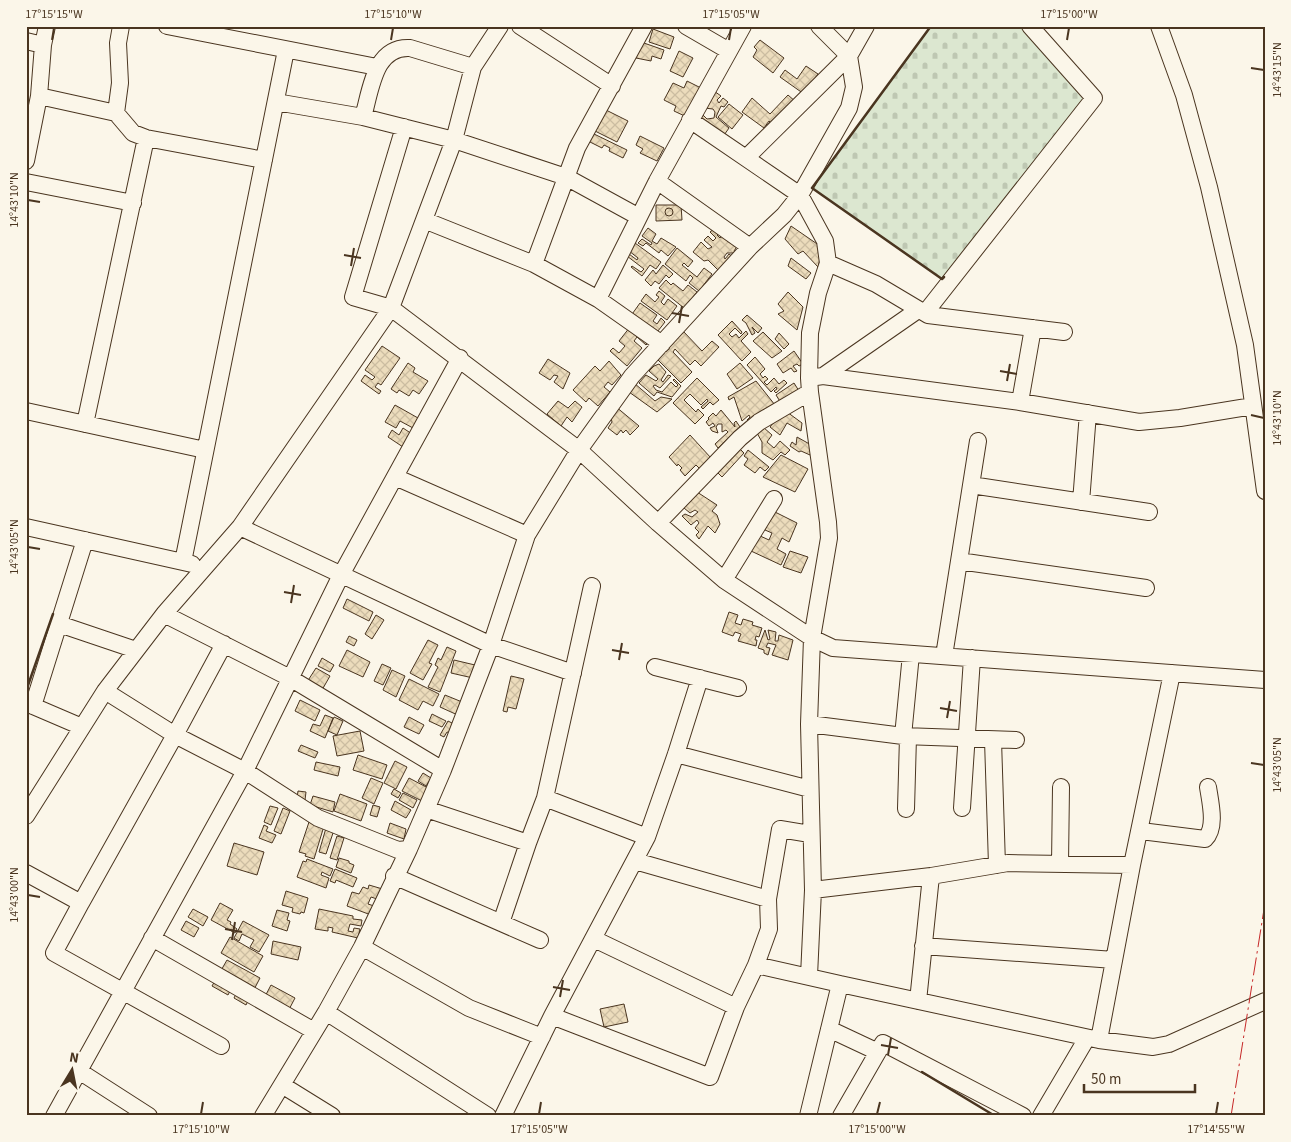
<svg xmlns="http://www.w3.org/2000/svg" width="1291" height="1142" font-family="'Source Sans 3',sans-serif">
<style>
.cemetery{fill:url(#cemetery-stones);stroke:#887966}
.building{fill:url(#building-cross-hatch);stroke:#4a3520}
.lines{fill:none;stroke-linecap:round;stroke-linejoin:round}
.minor-casing{stroke:#4a3520;stroke-width:18}
.minor{stroke:#fbf6e9;stroke-width:16}
.wall{stroke:#4a3520;stroke-width:2.5}
.power{stroke:#c62828;stroke-width:1;stroke-dasharray:18 4 2.5 4;stroke-linecap:butt}
.ticks{fill:none;stroke:#4a3520;stroke-width:2}
.neatline{fill:none;stroke:#4a3520;stroke-width:2}
.ticks-label{font-size:12px;text-anchor:middle;fill:#4a3520}
</style>
<defs>
<pattern id="cemetery-stones" width="16" height="16" patternUnits="userSpaceOnUse" patternTransform="scale(1.25)"><rect width="16" height="16" fill="#dce7d0"/><path d="M2 7V4a2 2 0 0 1 4 0v3zM10 15v-3a2 2 0 0 1 4 0v3z" fill="#bec7b2"/></pattern>
<pattern id="building-cross-hatch" width="8" height="8" patternUnits="userSpaceOnUse" patternTransform="scale(1.25)"><rect width="8" height="8" fill="#ecdcbc"/><path d="M0 0l8 8M0 8l8-8" fill="none" stroke="#ccbda1"/></pattern>
</defs>
<rect width="100%" height="100%" fill="#fbf6e9"/>
<path class="cemetery" d="M931 26H1024L1087 99 942 279 812 188Z"/>
<path class="building" d="M653 29 674 37 670 49 649 42Z
M760 40 784 58 773 73 753 57 757 50 754 47Z
M641 42 664 50 661 59 652 56 651 61 636 58Z
M679 51 693 58 683 77 670 71Z
M806 66 818 74 804 94 780 77 785 70 797 79Z
M687 81 703 89 689 118 674 111 676 106 664 100 673 83 684 88Z
M714 91 721 96 717 100 719 103 723 98 728 102 724 107 721 106 716 117 729 128 722 138 698 121 703 115 707 119 714 118 715 112 713 109 704 108Z
M788 95 796 102 767 126 770 122 769 121 764 128 742 112 752 98 770 114Z
M729 104 743 115 732 129 718 117Z
M604 109 628 121 617 142 593 130Z
M592 133 627 150 623 158 609 151 610 148 604 145 602 148 588 141Z
M640 136 664 148 657 161 640 153 643 149 636 145Z
M656 205H681L682 220 656 221Z
M665 212a4 4 0 1 1 8 0a4 4 0 1 1-8 0Z
M791 226 823 248 818 267 803 251 798 254 785 239Z
M648 228 656 234 652 241 657 244 661 238 676 247 668 256 661 250 659 253 646 243 643 246 638 243 642 239 651 245 652 243 642 236Z
M715 228 719 233 717 235 720 238 724 233 738 245 734 251 735 253H727L724 257 725 259 729 254 733 257 719 271 708 260 704 261 693 252 701 242 708 249 712 247 704 240 708 236 713 241 716 238 710 232Z
M635 243 661 262 656 269 650 265 642 276 631 267 632 266 641 272 644 269 627 256 629 254 637 260 638 258 629 251Z
M677 248 693 261 688 267 684 263 682 265 697 277 704 268 712 274 699 291 689 283 693 278 690 275 686 281 665 264Z
M791 258 811 273 806 279 788 266Z
M663 265 673 274 669 278 666 275 659 284 655 281 651 286 645 280 653 270 656 274Z
M666 280 671 285 673 283 683 291 688 285 697 292 684 308 659 288Z
M659 291 665 296 661 302 664 305 668 299 677 306 667 320 641 301 646 294 655 302 659 297 656 295Z
M788 292 803 307 797 330 778 314 784 311 778 304Z
M640 303 657 315 653 321 657 324 661 318 665 322 654 336 630 317Z
M747 315 762 328 758 333 752 327 755 333 752 335 746 323 742 320Z
M732 321 742 332 741 334 735 328 729 334 732 337 736 334 739 338 746 331 748 334 741 341 751 352 742 361 718 335Z
M630 327 636 332 634 334 637 337 639 334 649 342 646 345 637 337 634 341 642 348 627 366 610 351 613 348 619 353 625 346 619 341Z
M683 331 702 351 712 341 719 347 701 366 695 360 690 365 675 349 673 352 692 372 681 383 656 358Z
M763 332 782 351 772 358 753 341Z
M779 333 789 344 784 349 775 339Z
M382 346 400 358 381 385 378 383 375 387 381 391 379 394 361 381 365 375 372 380 375 377 365 370Z
M794 351 803 364 799 366 797 364 793 366 797 371 794 372 791 368 783 373 777 364Z
M755 357 765 369 760 374 763 378 765 376 768 379 764 382 767 385 774 378 779 384 784 380 787 383 776 393 774 391 777 389 776 387 771 392 747 365Z
M548 359 570 373 563 389 554 382 558 376 554 375 550 380 539 373Z
M609 361 621 375 612 385 608 382 604 387 610 392 598 406 589 398 586 402 573 390 595 366 600 371Z
M408 363 415 368 413 372 428 381 419 394 413 390 409 396 399 390 397 393 391 389Z
M740 363 753 378 737 389 727 374Z
M659 364 666 372 661 380 663 382 668 375 671 376 660 388 655 385 653 386 656 390 662 392 671 382 676 387 678 385 673 380 674 379 681 386 672 397 657 392 654 396 639 383 646 375 656 381 658 379 649 371 654 366Z
M697 378 719 400 713 405 710 402 703 409 701 407 708 401 707 399 701 405 690 394 684 400 696 412 698 409 704 415 695 424 673 403Z
M756 381 775 405 749 422 747 420 750 417 749 415 742 421 734 397 729 400 728 397Z
M634 383 655 401 661 397 672 399 657 412 629 392Z
M794 383 799 391 781 403 776 395Z
M558 401 568 408 575 401 582 407 572 422 567 417 561 426 547 414Z
M395 405 418 418 413 428 400 421 396 428 385 422Z
M615 406 639 426 630 435 626 430 623 433 621 430 617 435 608 428 612 422 610 414Z
M721 410 735 427 734 423 736 421 740 427 718 448 715 444 728 432 726 430 722 432V424H718L716 427 718 433 712 431 710 428 715 426 713 423 709 426 706 422 709 419 708 418 713 413 716 416Z
M787 412 802 423 801 431 787 423 780 435 770 427 778 417 782 418Z
M763 427 772 435 767 442 774 448 780 441 790 450 785 455 781 452 773 460 762 453V442L757 433Z
M403 428 415 436 406 449 388 437 392 430 399 435Z
M690 435 711 458 700 469 696 465 685 476 680 470 682 468 678 464 677 466 669 457Z
M797 437 813 446 810 455 801 451 799 452 790 446 792 442 796 445Z
M738 447 744 453 722 477 715 470Z
M748 450 769 467 765 471 760 467 755 473 744 465 748 459 744 456Z
M781 455 808 469 795 492 763 477Z
M697 492 717 505 712 511 717 515 720 524 715 533 708 526 699 539 696 535 699 532 695 528 699 523 697 520 691 525 682 516 685 514 692 517 698 512 695 510 690 513 684 508Z
M773 511 797 523 789 542 782 538 777 549 786 554 781 565 751 551 758 535 769 540 772 533 765 530Z
M790 551 808 557 801 573 783 567Z
M347 599 373 612 369 621 343 608Z
M729 612 738 615 735 623 741 625 743 619 753 622 752 625 762 628 759 637 756 636 755 640H757L756 646 738 641 741 634 735 632 733 636 722 632Z
M376 615 384 620 372 639 365 634Z
M765 630 768 640 770 639 768 630 776 632 775 641H778L779 635 793 640 788 660 772 655 776 645 768 643 766 647 770 648 768 655 764 653V650L758 648Z
M349 636 357 640 354 646 346 642Z
M428 640 438 645 429 663 432 664 423 680 410 673Z
M447 647 456 651 440 692 428 687 438 667 435 665 438 658 441 660Z
M347 650 370 662 363 677 339 666Z
M322 658 334 665 330 672 318 666Z
M454 660 475 665 473 678 451 673Z
M382 664 391 668 383 685 374 681Z
M316 668 330 676 322 690 307 682Z
M392 670 405 676 396 697 383 690Z
M511 676 524 679 516 709 508 707 507 712 503 711Z
M409 679 439 694 433 706 423 701 418 710 399 700Z
M445 695 467 704 462 717 440 707Z
M300 700 320 710 315 721 295 711Z
M432 714 446 721 442 727 429 721Z
M325 715 333 718 325 738 310 731 313 724 320 726Z
M334 717 343 721 337 735 328 731Z
M409 717 424 725 419 734 404 727Z
M448 721 458 726 446 749 443 747 450 733 447 732 444 737 440 735Z
M360 731 364 751 337 756 333 736Z
M301 745 318 752 315 758 298 751Z
M358 755 387 765 382 779 353 770Z
M395 761 407 767 396 789 384 783Z
M316 762 340 767 338 776 314 770Z
M423 773 431 778 426 786 418 781Z
M371 778 383 783 374 804 362 798Z
M409 778 430 789 424 802 402 791Z
M394 789 401 793 398 798 391 794Z
M298 791 306 792 305 800 297 798Z
M403 793 417 800 413 808 399 800Z
M340 794 367 804 361 821 334 811Z
M313 796 335 802 333 812 310 805Z
M395 801 411 810 406 818 391 810Z
M373 805 380 807 377 817 370 815Z
M270 806 278 808 271 825 264 822Z
M283 808 290 811 281 834 274 831Z
M309 822 324 826 314 859 305 856 306 854 299 852Z
M390 823 406 829 404 839 387 833Z
M264 825 268 827 266 831 276 835 272 843 259 838Z
M326 828 334 830 326 854 319 852Z
M337 836 344 838 337 860 330 858Z
M234 843 264 852 257 875 227 866Z
M339 858 349 861V863L354 865 351 873 336 867Z
M307 859 333 869 330 876 322 872 321 875 329 878 326 888 297 877 303 861 306 862Z
M335 869 357 878 353 887 336 880 335 883 330 881Z
M369 885 386 890 377 899 371 897 368 904 374 906 371 915 347 906 352 892 359 894 363 887 368 889Z
M286 891 308 898 304 913 301 912 300 914 292 912 293 908 282 905Z
M220 903 233 910 227 920 231 922 230 924 237 929 235 933 211 920Z
M193 909 208 917 203 926 188 917Z
M319 909 353 916V919L362 920 361 926 350 924 348 931 353 932 354 928 360 929 358 938 332 932 333 928 328 927V931L315 929Z
M277 910 289 913 287 920 290 921 287 931 272 926Z
M186 921 199 928 194 937 181 930Z
M243 921 269 935 259 952 250 947 254 940 242 934 239 941 234 938Z
M230 937 263 956 254 972 221 953Z
M273 941 301 947 298 960 271 954Z
M227 960 260 978 246 1005 234 998 239 988 233 985 228 995 212 986Z
M271 985 295 998 283 1021 259 1008Z
M624 1004 628 1022 604 1027 600 1009Z"/>
<g class="lines">
<defs>
<path id="minor" d="M167 26 377 67
M520 26 612 86
M686 26 729 51
M1159 26 1184 95 1209 187 1245 345 1265 491
M26 41 43 45
M39 96 116 113 133 133 146 138 264 160
M276 102 363 117 454 140 566 177 639 217
M116 113 120 83 118 43 121 26
M363 117C371 90 374 46 410 48L473 67
M690 120 800 195 825 241 828 263 818 293 810 333 809 378 810 392 828 522 829 538 812 638 809 724 813 890 809 976
M404 127 353 297 391 308 579 450 658 523 724 580 812 638 833 648 1265 680
M747 157 849 56 866 26
M26 161 39 96 43 45 47 26
M657 181 750 247
M26 182 133 203
M424 220 534 264 598 299 662 344
M828 263 876 284 928 315 1064 332
M534 264 577 148 644 26
M598 299 657 181 743 26
M925 313 1094 98 1030 26
M823 376 918 310
M809 378 823 376 1020 402 1139 422 1180 418 1253 406
M1020 402 1033 328
M26 411 205 450
M85 424 146 138
M395 477 527 535
M971 485 1149 512
M1081 502 1088 413
M658 523 740 438 759 422 810 392
M26 527 192 564
M240 527 491 645 573 673
M959 561 1146 588
M183 562 286 50
M724 580 774 499
M164 614 290 678 443 770
M59 624 136 650
M944 656 978 441
M655 667 738 688
M105 691 175 735 245 771 318 818 398 850 409 849
M26 703 82 727
M33 706 85 540
M809 724 903 736 1016 740
M903 736 911 654
M993 740 997 865
M676 754 810 789
M545 798 647 837
M962 808 972 658
M426 809 528 843
M906 809 908 737
M26 816 105 691 164 614 240 527 391 308 454 140 473 67 500 26
M1141 831 1205 839C1217 828 1210 801 1208 787
M635 861 768 899
M1060 864 1061 787
M26 873 81 903 54 953 221 1046
M394 876 540 940
M813 890 931 876 1008 863 1132 865
M81 903 175 735 224 644
M501 923 528 843 545 798 592 586
M152 938 314 1031
M594 939 736 1007
M923 946 1114 960
M362 947 469 1008 542 1037
M756 965 840 984 808 1116
M840 984 1099 1040 1153 1047 1169 1044 1265 1001
M918 1001 931 876
M326 1012 488 1116
M552 1016 710 1077 736 1007 756 965 769 929 768 899 780 829 810 834
M829 1029 878 1052
M1099 1040 1132 865 1172 673
M79 1071 149 1116
M282 1085 332 1116
M54 1116 245 771 341 575 460 358
M263 1116 326 1012 362 947 409 849 443 770 491 645 527 535 579 450 632 376 750 247 784 215 800 195 849 108 854 87 849 56 819 26
M503 1116 552 1016 647 837 676 754 700 678
M841 1116 883 1043 1023 1116
M1041 1116 1087 1038"/>
</defs>
<use href="#minor" class="minor-casing"/>
<use href="#minor" class="minor"/>
<path class="wall" d="M931 26 812 188 942 279 944 277
M26 691 53 614
M922 1072 995 1116"/>
<path class="power" d="M1231 1116 1265 903"/>
</g>
<path class="ticks" d="M52 40 54 28M391 40 393 28M729 40 731 28M1067 40 1069 28M1251 68 1264 70M28 200 40 202M344 255 361 258M351 266 354 248M672 313 689 316M679 323 682 306M1000 371 1017 374M1007 381 1010 364M1251 415 1264 418M28 547 40 549M284 592 301 595M291 603 294 585M612 650 629 653M619 660 622 643M940 708 957 711M947 718 950 701M1251 763 1264 765M28 895 40 897M225 929 242 932M232 940 235 922M553 987 570 990M560 997 563 980M881 1045 898 1048M888 1055 891 1038M201 1114 203 1102M539 1114 541 1102M877 1114 880 1102M1216 1114 1218 1102"/>
<rect width="1291" height="1142" fill="none" stroke="#fbf6e9" stroke-width="55"/>
<g transform="translate(72 1070) rotate(10)" stroke="#fbf6e9" stroke-width="4" paint-order="stroke">
<path d="M0-4L9 19L0 12L-9 19Z" fill="#4a3520"/>
<text y="-8" font-size="14" font-weight="bold" text-anchor="middle" fill="#4a3520">N</text>
</g>
<path d="M1084 1084v8h111v-8" fill="none" stroke="#4a3520" stroke-width="2.5"/>
<text x="1091" y="1084" font-size="15" fill="#4a3520" stroke="#fbf6e9" stroke-width="4" paint-order="stroke">50 m</text>
<rect x="28" y="28" width="1236" height="1086" class="neatline"/>
<g class="ticks-label">
<text x="54" y="18">17°15'15"W</text>
<text x="393" y="18">17°15'10"W</text>
<text x="731" y="18">17°15'05"W</text>
<text x="1069" y="18">17°15'00"W</text>
<text transform="translate(1277 70) rotate(-90)" y="4">14°43'15"N</text>
<text transform="translate(14 200) rotate(-90)" y="4">14°43'10"N</text>
<text transform="translate(1277 418) rotate(-90)" y="4">14°43'10"N</text>
<text transform="translate(14 547) rotate(-90)" y="4">14°43'05"N</text>
<text transform="translate(1277 765) rotate(-90)" y="4">14°43'05"N</text>
<text transform="translate(14 895) rotate(-90)" y="4">14°43'00"N</text>
<text x="201" y="1133">17°15'10"W</text>
<text x="539" y="1133">17°15'05"W</text>
<text x="877" y="1133">17°15'00"W</text>
<text x="1216" y="1133">17°14'55"W</text>
</g>
</svg>
